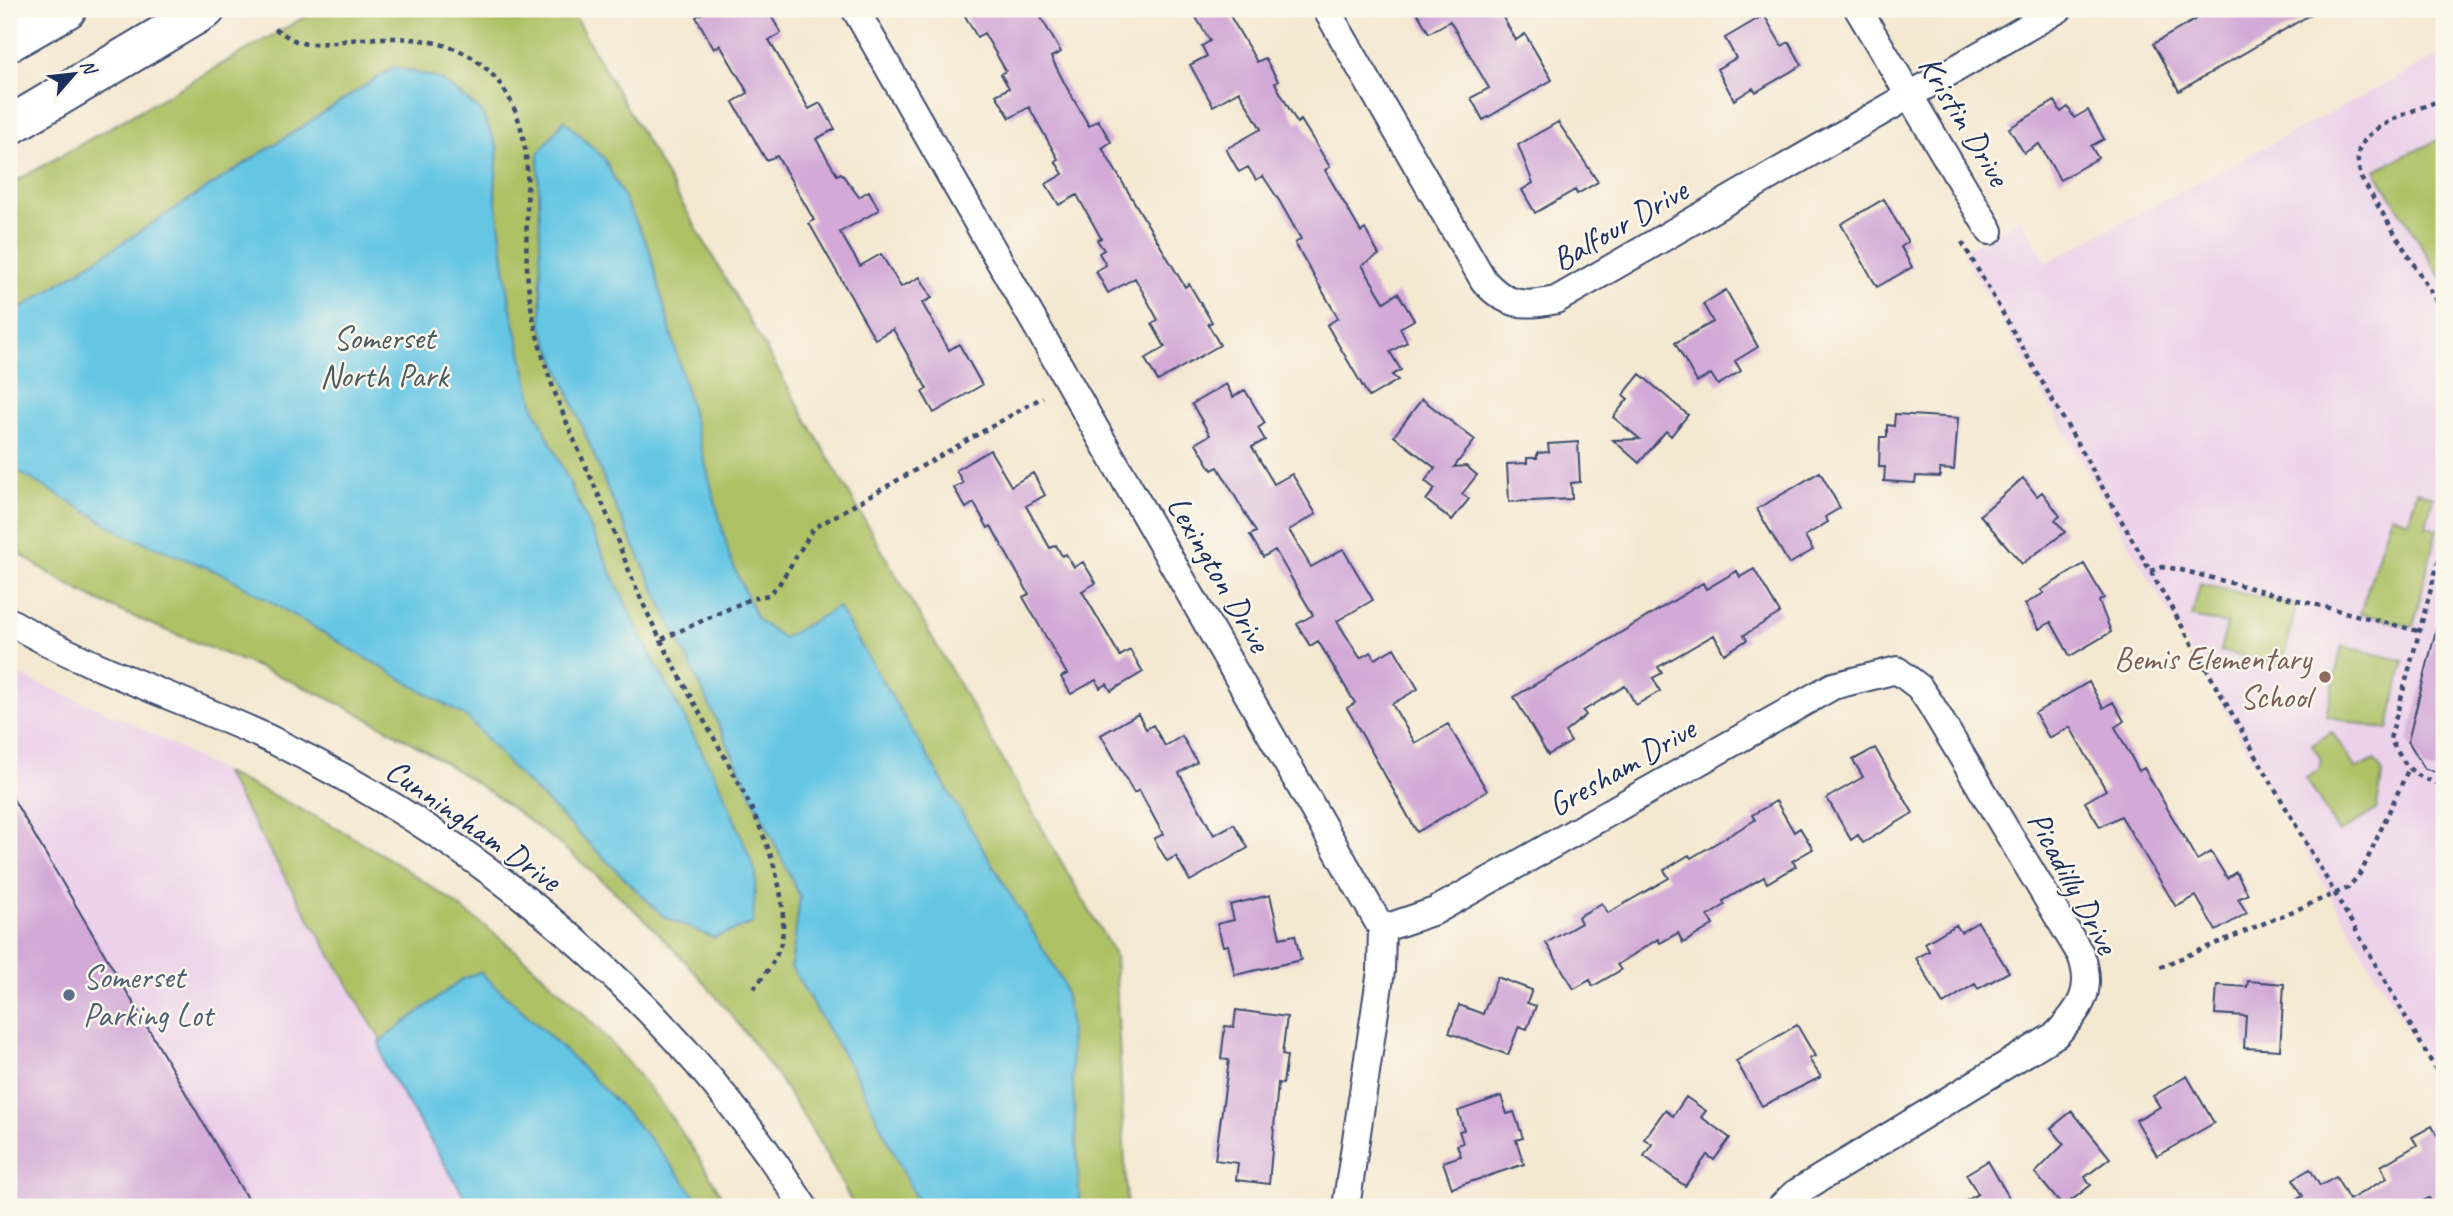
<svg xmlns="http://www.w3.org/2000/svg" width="2453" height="1216" font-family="Caveat,sans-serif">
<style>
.built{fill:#ecd1ea}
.green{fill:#aec165;stroke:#647862;stroke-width:2}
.water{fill:#65c6e4;stroke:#407aa1;stroke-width:2}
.building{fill:#d2a9d7}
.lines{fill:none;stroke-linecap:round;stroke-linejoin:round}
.minor-casing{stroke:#3c4b6f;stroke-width:30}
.secondary-casing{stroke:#3c4b6f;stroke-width:42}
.path{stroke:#3c4b6f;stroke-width:4.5;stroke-dasharray:5 5;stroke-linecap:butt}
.minor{stroke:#fff;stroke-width:26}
.secondary{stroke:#fff;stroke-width:38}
.education-dot{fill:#8d6e63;stroke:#fbf7ec;stroke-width:2.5}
.service-dot{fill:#5c6f8a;stroke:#fbf7ec;stroke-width:2.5}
.labels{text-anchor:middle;stroke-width:5;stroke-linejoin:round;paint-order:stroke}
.street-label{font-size:33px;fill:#1b2f5e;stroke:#fbf7ec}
.park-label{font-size:33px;fill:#475b60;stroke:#fbf7ec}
.education-label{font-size:33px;fill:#785e54;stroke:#fbf7ec;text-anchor:end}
.service-label{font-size:33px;fill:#4e5e75;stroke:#fbf7ec;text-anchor:start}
</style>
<rect width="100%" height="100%" fill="#fbf7ec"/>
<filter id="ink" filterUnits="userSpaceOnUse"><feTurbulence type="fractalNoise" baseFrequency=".0143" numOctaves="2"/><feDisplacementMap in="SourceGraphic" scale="14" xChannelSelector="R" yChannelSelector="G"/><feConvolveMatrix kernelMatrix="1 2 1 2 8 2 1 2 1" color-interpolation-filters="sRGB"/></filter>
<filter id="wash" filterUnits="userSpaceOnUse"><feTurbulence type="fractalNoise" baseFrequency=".00686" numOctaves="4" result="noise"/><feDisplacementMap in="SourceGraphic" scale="28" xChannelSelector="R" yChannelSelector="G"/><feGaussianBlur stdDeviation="1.57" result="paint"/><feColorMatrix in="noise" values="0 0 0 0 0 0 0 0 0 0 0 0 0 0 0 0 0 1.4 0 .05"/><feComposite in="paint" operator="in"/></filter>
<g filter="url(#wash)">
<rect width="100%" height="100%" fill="#f5e8d1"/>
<path class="built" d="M2444 53V1093L1962 252 2020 218 2047 262Z
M9 667 23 677 132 723 224 773 477 1207H9Z"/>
<path class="green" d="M319 9H570L1115 955 1127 1207H854C739 973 536 793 302 686 204 641 94 613 9 545V185Z
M2444 137V282L2375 170Z
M2417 491 2433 497 2426 526 2437 529 2413 627 2360 613 2391 515 2409 521Z
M2200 584 2296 605 2283 665 2220 651 2227 624 2192 617Z
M2342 646 2404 661 2388 730 2326 716Z
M2332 732 2356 769 2375 760 2383 773 2376 810 2339 833 2306 778 2319 770 2321 759 2312 745Z
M224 773C430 861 619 1008 728 1207H479Z"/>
<path class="water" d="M394 67 440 79 481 111 498 148 495 192 510 304 534 407 643 640 723 791 756 873 753 923 714 938 664 917 513 769 468 718 225 575 126 535 9 466V316Z
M564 120 604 158 649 248 730 558 757 619 783 638 838 607 1063 982 1069 1014 1080 1207H920L860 1083 791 967 800 897 610 495 542 327 538 154Z
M480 972C560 1045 641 1118 703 1207H471L385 1066 379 1042 463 979Z"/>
<g id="blocks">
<path class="building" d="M710 9H767L781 33 769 40 809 109 820 103 835 129 816 139 837 175 841 173 859 197 869 191 879 210 840 232 860 266 881 254 901 287 920 277 932 298 922 303 949 350 959 344 982 385 934 413 922 392 927 389 893 329 875 339 809 223 814 220 777 156 766 160 733 102 748 93 720 45 714 49 696 17Z
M961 9H1036L1061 52 1051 57 1066 86 1089 126 1098 120 1111 142 1102 148 1185 287 1189 284 1212 322 1208 324 1220 345 1158 381 1145 359 1165 347 1152 324 1158 320 1135 278 1108 293 1096 271 1106 265 1099 253 1104 250 1097 240 1101 238 1077 195 1059 205 1046 184 1063 174 1055 161 1058 159 1029 107 1010 118 996 95 1009 88 1001 74 1006 71 984 33 977 37Z
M1191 9H1226L1257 62 1265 58 1278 81 1275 83 1297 123 1301 120 1316 144 1330 167 1325 170 1361 232 1365 229 1379 255 1362 265 1384 302 1398 293 1414 320 1400 328 1407 342 1390 352 1401 370 1392 375 1398 380 1369 397 1327 325 1338 318 1295 243 1301 239 1280 202 1263 176 1256 180 1248 167 1239 172 1226 149 1261 129 1239 91 1213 106 1190 65 1207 56 1202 46 1210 41Z
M1415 9H1498L1516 40 1525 34 1552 80 1483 120 1471 98 1489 88 1450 21 1429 33Z
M2214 9H2320L2179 91 2153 44Z
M1764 15 1782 46 1789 42 1802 65 1756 92 1753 88 1734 100 1717 69 1736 58 1725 38Z
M2055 101 2061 112 2068 107 2074 118 2088 110 2104 139 2091 146 2098 158 2060 180 2039 144 2024 153 2009 128Z
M1558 122 1598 182 1577 194 1575 190 1535 213 1522 190 1533 183 1518 145Z
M1884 199 1908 242 1901 247 1912 267 1877 287 1841 224Z
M1726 290 1758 347 1735 361 1741 371 1718 385 1711 374 1697 382 1675 343 1713 322 1703 304Z
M1640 374 1688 415 1671 436 1666 431 1639 463 1613 440 1640 439 1613 417 1628 399 1623 395Z
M1226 384 1233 397 1245 390 1265 423 1258 428 1265 440 1252 447 1274 484 1292 474 1316 514 1289 530 1311 567 1343 549 1373 600 1337 621 1360 658 1371 652 1375 659 1394 648 1418 689 1392 704 1415 743 1448 724 1487 791 1417 832 1347 708 1355 703 1318 641 1310 646 1297 624 1313 615 1275 550 1263 557 1250 535 1256 532 1218 467 1212 470 1196 443 1210 435 1192 404Z
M1422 399 1475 440 1454 467 1466 466 1477 475 1462 494 1469 499 1452 520 1426 500 1435 489 1425 481 1435 468 1394 436Z
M1895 414 1958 418 1954 470 1940 469V477L1916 476 1915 483 1884 481 1885 467H1879L1880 437H1887V425L1894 426Z
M1578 442 1580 482 1571 483 1572 499 1509 502 1507 464 1527 463V458H1537V453L1549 452 1548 444Z
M990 450 1011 486 1033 473 1045 495 1026 506 1050 548 1056 545 1062 556 1066 554 1074 567 1083 562 1096 583 1082 591 1120 656 1130 650 1143 672 1111 691 1107 684 1100 688 1096 680 1071 694 1061 677 1067 674 1023 597 1029 594 991 526 988 528 974 503 966 508 954 488 963 483 956 470Z
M1820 472 1840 508 1825 517 1828 522 1805 536 1813 550 1789 564 1757 509Z
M2023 478 2037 496 2042 492 2060 516 2055 520 2065 532 2022 564 1980 515Z
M2084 564 2104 598 2099 601 2111 632 2070 656 2051 622 2039 629 2025 604 2044 593 2041 590Z
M1754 569 1780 613 1744 635 1747 640 1724 654 1714 635 1658 667 1662 673 1653 678 1660 691 1636 705 1625 686 1583 711 1586 715 1565 732 1571 742 1548 755 1514 697 1703 583 1706 589 1737 571 1740 577Z
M2437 626 2444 627V774L2425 769 2408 741Z
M2089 682 2103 708 2113 702 2124 721 2115 727 2139 771 2144 768 2197 860 2211 852 2227 878 2236 872 2248 894 2238 899 2247 913 2216 931 2196 896 2176 907 2121 816 2100 827 2085 802 2106 790 2070 727 2049 738 2035 713Z
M1138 714 1146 729 1153 725 1165 746 1182 736 1197 762 1179 773 1214 835 1234 824 1248 848 1190 881 1176 856 1167 861 1154 839 1163 834 1139 790 1134 793 1101 735Z
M1875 748 1913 813 1863 843 1858 835 1851 840 1827 798 1863 777 1853 760Z
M9 792 141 1016 252 1207H9Z
M1776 801 1794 832 1800 828 1813 849 1792 861 1796 866 1767 883 1764 877 1723 901 1725 905 1708 916 1713 925 1683 943 1678 933 1660 943 1658 939 1617 965 1621 970 1593 986 1590 980 1574 989 1546 943 1581 923 1578 917 1602 903 1608 913 1669 878 1664 870 1689 855 1691 858 1755 820 1752 815Z
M1270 895 1280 938 1295 935 1301 960 1235 975 1228 945 1223 946 1217 924 1234 920 1230 905Z
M1978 922 2009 972 1978 989 1975 984 1943 1004 1916 958 1929 951 1925 943 1956 925 1961 932Z
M1497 977 1532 990 1527 1003 1536 1006 1527 1029 1519 1026 1508 1055 1449 1033 1459 1005 1483 1014Z
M2248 981 2284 984 2280 1050 2244 1048 2246 1016 2215 1014 2217 985 2247 987Z
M1236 1010 1287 1017 1282 1055 1287 1056 1283 1084 1278 1083 1269 1184 1236 1180 1238 1163 1215 1160 1229 1060 1221 1059 1225 1026 1234 1027Z
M1797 1025 1815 1056 1809 1059 1821 1077 1762 1106 1736 1061Z
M2187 1076 2214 1123 2157 1156 2136 1120 2160 1107 2153 1096Z
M1501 1096 1507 1114 1514 1112 1523 1138 1516 1140 1524 1164 1452 1188 1443 1162 1461 1156 1457 1145 1463 1143 1459 1131 1464 1130 1458 1111Z
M1686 1097 1706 1111 1701 1117 1730 1138 1714 1160 1707 1155 1685 1186 1644 1156 1652 1144 1644 1139 1665 1110 1673 1116Z
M2072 1111 2110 1158 2085 1177 2091 1185 2063 1207 2035 1173 2064 1144 2051 1128Z
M2432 1126 2444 1148V1207H2435L2429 1198 2417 1204 2415 1200 2401 1207H2283L2303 1196 2293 1179 2310 1169 2320 1186 2336 1177 2349 1200 2387 1178 2381 1166 2417 1145 2412 1137Z
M1988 1161 2010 1199 2006 1201 2010 1207H1955L1978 1194 1966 1174Z"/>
</g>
</g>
<g filter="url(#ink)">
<use href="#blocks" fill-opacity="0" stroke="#3c4b6f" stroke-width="2"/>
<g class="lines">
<defs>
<path id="minor" d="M855 9 1382 929 1381 971 1346 1207
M1326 9 1484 281C1506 306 1524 307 1556 300L2059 9
M1858 9 1990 231
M9 621C92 671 186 699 274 741 489 845 676 1006 804 1207
M1382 929 1435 911 1833 686 1897 670 1919 687 1930 703 2081 955C2094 990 2081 1008 2057 1034L1794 1194 1781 1207"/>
<path id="secondary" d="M9 42 67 9
M9 126 206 9"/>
</defs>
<use href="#minor" class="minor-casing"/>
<use href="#secondary" class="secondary-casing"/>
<path class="path" d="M275 29C284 34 293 41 302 43 317 46 336 41 351 40 403 35 462 36 497 80 541 136 523 202 527 268 531 353 569 428 603 505 615 533 625 562 637 590 653 627 673 664 692 699 728 765 786 852 783 929 782 953 768 971 754 988
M2444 99C2421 108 2360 126 2358 155 2357 162 2360 171 2361 178L2444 314
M1962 242 2444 1084
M2444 541 2390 739C2408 770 2410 775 2444 785
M2151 571 2163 567 2177 569 2418 631
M662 639 748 600 768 595 778 586 814 528 1043 397
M2160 967 2348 888 2362 871 2408 770"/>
<use href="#minor" class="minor"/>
<use href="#secondary" class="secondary"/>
</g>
</g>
<circle class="education-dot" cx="2325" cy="677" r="7"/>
<circle class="service-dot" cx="69" cy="995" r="7"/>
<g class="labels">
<g class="street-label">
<text transform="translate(1965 120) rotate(59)" y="12">Kristin Drive</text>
<text transform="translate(1619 224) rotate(-30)" y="12">Balfour Drive</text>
<text transform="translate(1220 573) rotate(60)" y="12">Lexington Drive</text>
<text transform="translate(1621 766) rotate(-30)" y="12">Gresham Drive</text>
<text transform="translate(474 824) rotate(35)" y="12">Cunningham Drive</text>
<text transform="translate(2074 882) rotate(62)" y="12">Picadilly Drive</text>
</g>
<g class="park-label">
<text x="384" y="349">Somerset<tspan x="384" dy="38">North Park</tspan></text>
</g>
<g class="education-label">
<text x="2311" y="670">Bemis Elementary<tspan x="2311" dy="38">School</tspan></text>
</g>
<g class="service-label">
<text x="83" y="988">Somerset<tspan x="83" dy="38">Parking Lot</tspan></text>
</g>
</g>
<rect width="2453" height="1216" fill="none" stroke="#fbf7ec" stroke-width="35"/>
<g transform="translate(74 74) rotate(62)" stroke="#fbf7ec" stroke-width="5" paint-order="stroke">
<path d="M0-5L12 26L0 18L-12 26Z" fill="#1b2f5e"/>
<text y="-10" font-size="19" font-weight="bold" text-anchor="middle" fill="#1b2f5e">N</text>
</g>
</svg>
